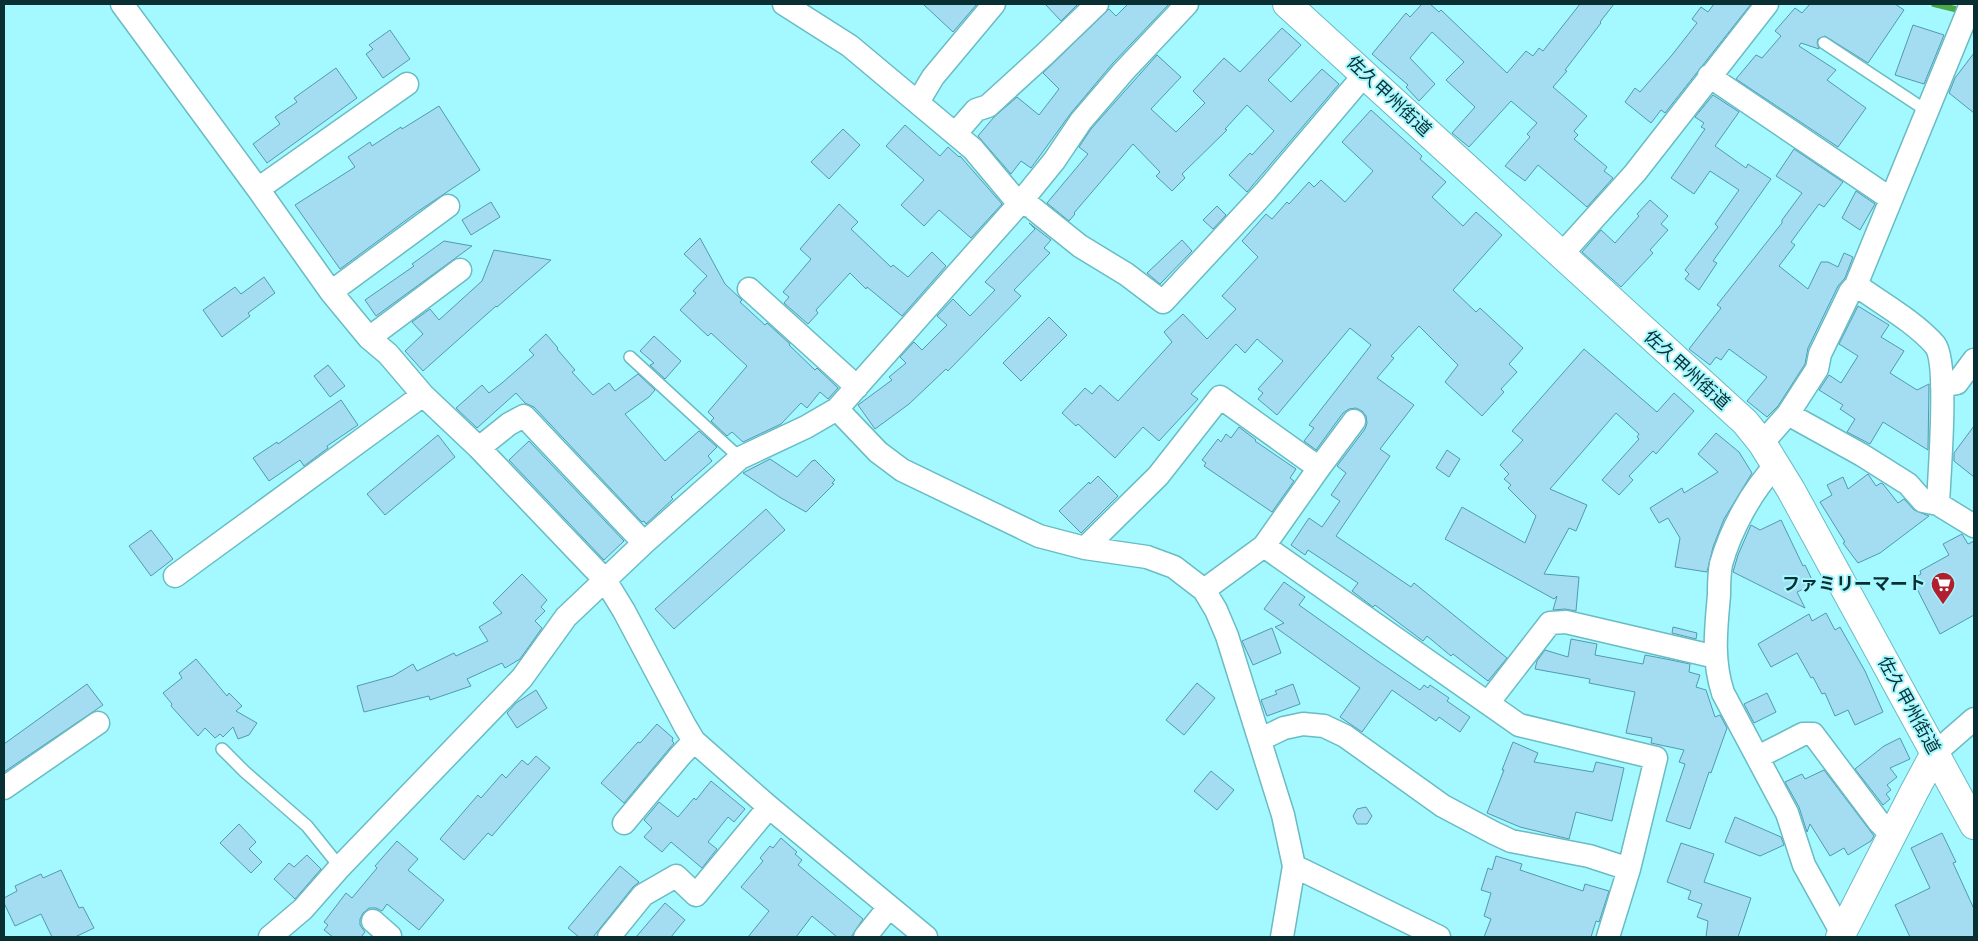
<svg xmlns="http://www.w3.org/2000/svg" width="1978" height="941" font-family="'Titillium Web','Noto Sans JP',sans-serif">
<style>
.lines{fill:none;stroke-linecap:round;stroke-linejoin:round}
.stream{stroke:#4da845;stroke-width:6}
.building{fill:#a4ddf2;stroke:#509ab2}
.lane-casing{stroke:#69bcc3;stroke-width:14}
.street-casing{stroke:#69bcc3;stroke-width:25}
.secondary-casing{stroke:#69bcc3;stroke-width:30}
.lane{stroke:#fff;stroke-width:11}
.street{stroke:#fff;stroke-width:22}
.secondary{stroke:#fff;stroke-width:28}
.labels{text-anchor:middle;stroke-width:4;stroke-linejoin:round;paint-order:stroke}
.street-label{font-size:18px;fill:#0a2f32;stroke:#a4f8ff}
.poi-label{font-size:18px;font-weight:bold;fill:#0a2f32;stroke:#a4f8ff;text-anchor:end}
</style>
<rect width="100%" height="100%" fill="#a4f8ff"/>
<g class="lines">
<path class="stream" d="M1934 4 1963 11"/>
</g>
<path class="building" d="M923 4H977L953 32Z
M1045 4H1078L1061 21Z
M1128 4H1169L1113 63 1071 113 1031 168 1021 161 1011 174 978 136 994 117 1017 97 1039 115 1059 89 1043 73 1109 9 1116 16Z
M1422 4H1430L1439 12 1441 10 1507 73 1526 51 1533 56 1539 48 1543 51 1580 4H1614L1600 22 1601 23 1565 70 1567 71 1553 87 1587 116 1574 131 1578 135 1574 139 1607 167 1604 171 1613 178 1587 207 1538 165 1525 181 1505 166 1530 137 1527 134 1537 123 1511 101 1469 147 1452 133 1475 107 1446 80 1464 62 1432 32 1410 58 1435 84 1419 101 1406 87 1408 85 1372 54 1406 13 1410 17Z
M1714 4H1751L1665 113 1661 110 1651 123 1625 102 1635 88 1640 92 1672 55 1697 23 1692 19 1701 7 1708 12Z
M1810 4H1895L1904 10 1868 63 1825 36 1818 39 1817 43 1819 49 1801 43 1799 46 1836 70 1827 80 1866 108 1838 147 1736 79 1756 55 1762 58 1781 36 1775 31 1795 8 1802 13Z
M1913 25 1944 35 1924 84 1895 75Z
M1282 28 1301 45 1268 80 1291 102 1322 69 1339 84 1247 192 1229 175 1250 153 1252 155 1274 131 1247 105 1225 129 1227 130 1182 174 1185 178 1172 191 1156 176 1160 172 1133 144 1074 213 1075 214 1069 221 1047 203 1088 154 1079 147 1091 129 1157 55 1181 77 1151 109 1176 132 1205 103 1193 91 1224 58 1240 72Z
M390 30 410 59 383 78 366 54 373 49 369 45Z
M1974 53V113L1949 93 1955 78Z
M336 68 357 98 267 163 253 144 280 124 275 117 297 102 294 98Z
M1713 95 1739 112 1715 146 1746 168 1748 164 1771 179 1713 261 1717 263 1699 290 1685 279 1689 274 1685 270 1718 227 1715 224 1739 190 1710 171 1694 194 1671 178 1705 129 1701 127 1704 123 1695 117Z
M439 106 480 170 417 212 340 269 295 205 355 167 348 157 370 142 372 146 401 127 402 129Z
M1371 110 1422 156 1420 159 1446 182 1432 197 1463 226 1476 212 1502 235 1453 290 1476 312 1480 308 1523 348 1509 364 1517 372 1501 389 1504 392 1482 416 1445 382 1458 365 1419 326 1391 356 1394 358 1377 378 1414 405 1380 449 1390 456 1336 536 1411 587 1414 583 1507 658 1488 681 1453 654 1451 656 1427 636 1423 641 1375 605 1373 607 1352 591 1358 583 1308 550 1305 555 1291 545 1309 518 1322 527 1340 501 1331 495 1346 473 1337 466 1365 429 1367 423 1366 416 1362 411 1356 408 1349 409 1343 413 1316 450 1304 441 1314 428 1309 425 1371 345 1350 328 1277 415 1258 399 1263 393 1258 389 1283 361 1257 339 1245 353 1236 344 1191 394 1198 399 1159 441 1143 427 1115 458 1078 424 1076 426 1062 413 1085 388 1092 394 1100 385 1118 401 1172 342 1164 332 1183 314 1207 339 1236 309 1222 296 1258 257 1242 241 1266 214 1272 219 1287 202 1289 204 1309 182 1314 187 1321 180 1345 202 1373 171 1342 142Z
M905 125 940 156 948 147 959 157 960 156 1002 204 971 238 939 210 924 226 901 205 924 180 886 146Z
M843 129 860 145 829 179 811 162Z
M1794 149 1843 182 1824 207 1819 204 1791 242 1795 245 1779 266 1808 289 1821 262H1828L1838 267 1844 253 1853 257 1845 278 1838 286 1808 348 1805 364 1778 406 1767 417 1747 401 1767 377 1729 349 1721 360 1716 357 1710 365 1689 349 1721 308 1717 305 1782 223V220L1802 193 1776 176Z
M1856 191 1875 204 1860 230 1842 218Z
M1650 200 1668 216 1661 224 1668 230 1650 250 1653 253 1621 287 1582 252 1601 230 1615 243 1639 216 1637 214Z
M491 202 500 217 471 235 462 220Z
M839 204 858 222 851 229 891 267 893 265 908 277 932 252 946 266 902 316 867 287 866 289 850 273 816 310 818 313 808 324 784 303 789 297 783 292 811 259 800 249Z
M1217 206 1226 215 1213 229 1203 220Z
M1029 223 1051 240 1044 248 1050 253 1014 290 1021 296 948 371 946 369 909 404 875 429 858 405 892 380 889 377 906 363 900 357 914 342 922 350 947 325 937 316 953 299 970 316 995 290 985 282 1035 229Z
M700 238 725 284 742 300 740 302 765 325 767 323 790 344 789 345 815 370 817 368 838 388 828 399 820 392 807 408 801 403 781 424 743 442 732 432 727 436 711 421 714 418 708 412 747 366 711 333 708 336 680 310 696 293 693 291 707 276 684 254Z
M1182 240 1192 251 1160 284 1147 273Z
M444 241 472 246 376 316 365 300 414 266 412 264Z
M494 250 551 260 497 307 496 306 423 371 405 351 423 334 412 322 430 309 439 320 482 281Z
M264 277 275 293 248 313 250 316 222 337 203 310 235 287 241 294Z
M1858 306 1889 325 1881 337 1904 351 1890 373 1917 390 1929 384 1928 450 1883 422 1870 444 1847 432 1855 419 1840 409 1843 405 1819 390 1829 375 1841 383 1858 356 1839 344Z
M1049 317 1067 335 1021 381 1003 363Z
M546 334 558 348 557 349 575 370 572 372 593 395 609 383 615 391 638 374 655 390 649 397 625 414 665 461 699 431 717 447 708 456 712 461 671 497 673 499 646 524 644 521 642 522 534 407 525 403 516 393 477 428 456 408 482 385 489 393 502 383 534 355 529 350Z
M654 336 681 361 665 379 650 365 654 363 640 351Z
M1584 349 1657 412 1674 393 1694 411 1656 454 1653 451 1629 476 1633 480 1619 495 1602 480 1639 439 1637 437 1639 434 1616 413 1550 489 1587 505 1576 531 1569 528 1544 574 1579 577 1576 611 1565 609 1553 610 1557 596 1554 599 1445 539 1462 507 1525 543 1536 516 1508 488 1511 485 1504 479 1509 474 1500 465 1523 440 1512 431Z
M328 365 345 386 330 397 314 376Z
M341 400 358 425 327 446 328 448 304 466 300 460 269 481 253 458 277 442 278 444Z
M1974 426V477L1954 461V453Z
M1239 427 1256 440 1255 441 1296 469 1290 478 1294 481 1272 512 1204 466 1206 463 1202 460 1218 439 1221 442 1226 434 1231 438Z
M1716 433 1739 452 1752 473 1724 519 1713 547 1707 572 1675 567 1680 538 1668 518 1659 523 1650 508 1682 488 1684 493 1718 472 1698 454Z
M438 435 455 457 385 515 367 494Z
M529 441 624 541 604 560 509 460Z
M1447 450 1460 459 1449 477 1436 468Z
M770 459 797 477 812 461 815 460 835 480 832 483 834 484 806 512 781 498 743 473Z
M1868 474 1876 486 1881 483 1883 484 1898 503 1904 499 1914 510 1929 516 1880 553 1858 563 1843 543 1845 542 1820 502 1832 495 1827 485 1843 477 1848 489Z
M1098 476 1118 496 1081 533 1059 511 1089 482 1090 484Z
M766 509 785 530 674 629 655 609Z
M1781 520 1803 566 1805 565 1814 584 1797 592 1805 608 1733 572 1738 555 1751 525 1760 530Z
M151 530 173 559 151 576 129 546Z
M1962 534 1968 544 1974 541V615L1940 634 1912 579 1921 574 1920 571 1949 555 1943 544Z
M522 574 547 600 541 607 545 611 535 621 542 628 520 659 505 668 502 663 467 679 471 686 430 700 429 696 364 712 357 686 393 676 413 664 417 671 454 653 456 656 488 641 479 627 502 613 493 603Z
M1284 582 1305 597 1299 605 1379 662 1420 690 1424 685 1428 688 1430 685 1449 698 1447 701 1470 717 1460 732 1439 717 1436 721 1392 690 1362 732 1340 717 1360 688 1275 627 1284 623 1264 609Z
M1826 613 1835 630 1840 627 1865 671 1883 712 1855 725 1848 710 1835 716 1825 693 1822 694 1813 677 1811 678 1797 653 1771 667 1758 644 1809 614 1812 621Z
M1673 627 1697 633 1696 639 1672 633Z
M1272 628 1281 653 1253 665 1242 641Z
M1571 639 1597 644 1595 655 1643 664 1645 655 1666 659 1690 664 1689 672 1700 675 1696 687 1706 690 1715 717 1720 715 1727 728 1711 773 1709 772 1690 829 1666 821 1685 764 1679 762 1684 750 1651 743 1652 738 1626 733 1635 692 1589 683 1590 679 1535 669 1537 661 1545 650 1568 657Z
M196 659 227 696 229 693 242 706 236 711 257 723 249 735 238 739 233 727 223 737 220 734 215 738 205 728 198 736 171 706 172 704 163 693 182 678 179 673Z
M1197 683 1215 698 1184 735 1166 720Z
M87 684 103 705 4 772V744Z
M1293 684 1300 704 1267 716 1261 700 1277 694 1275 691Z
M536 690 547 708 517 728 507 713 516 703Z
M1767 693 1776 712 1754 723 1744 704Z
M657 724 673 738 672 741 674 743 624 803 601 783 638 742 640 743Z
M1900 738 1910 759 1890 768 1897 777 1887 785 1891 790 1886 794 1890 799 1883 805 1855 769 1884 746Z
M1513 742 1538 753 1534 762 1593 772 1596 762 1624 768 1612 821 1576 812 1569 839 1520 827 1487 813 1504 770H1502Z
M536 756 550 768 492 836 488 833 464 860 440 839 478 795 481 798 502 774 506 778 522 760 528 765Z
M1824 770 1874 836 1871 841 1848 855 1844 848 1830 856 1810 824 1807 832 1799 807 1785 782 1802 774 1805 779Z
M1211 771 1234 790 1217 810 1194 791Z
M711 781 745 809 734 822 728 817 708 842 717 849 702 868 671 842 662 852 644 837 652 828 644 820 659 802 678 817 694 798 696 800Z
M1366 807 1372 816 1367 824H1357L1353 816 1357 809Z
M1735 817 1781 837 1784 845 1760 856 1725 842Z
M239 824 256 842 249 849 262 862 251 873 220 843Z
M1942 833 1956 862 1953 863 1974 909V937H1910L1895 905 1930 888 1911 848Z
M781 838 797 852 795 854 802 860 798 865 863 919 851 937H837L812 916 796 937H748L769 911 741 887 763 861 760 858 770 846 773 848Z
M397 841 418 859 408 870 444 900 419 930 387 904 382 911 376 908H369L363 913 360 919V925L365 932 361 937H333L324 930 328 925 324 922 346 893 352 898 377 868 375 866Z
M1681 843 1714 854 1704 882 1751 898 1738 937H1706L1708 921 1697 917 1702 904 1688 899 1691 891 1667 882Z
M307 855 321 869 295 899 274 879 289 863 294 867Z
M1496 856 1522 864 1520 870 1583 891 1585 884 1609 891 1599 922 1596 921 1591 937H1484L1491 919 1484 916 1491 893 1481 890 1488 868 1492 870Z
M620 866 639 882 633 887 593 937H579L568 928Z
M61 870 79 908 83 907 94 928 75 937H52L41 914 15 926 4 903V898L17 891 15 886 41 874 43 878Z
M665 903 685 920 679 927 671 937H636Z"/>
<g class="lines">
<defs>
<path id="lane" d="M1824 43 1927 111
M630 357 740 458
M222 749 245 772 307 826 340 867"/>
<path id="street" d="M122 4 258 189 331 292 369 338 388 354 423 395 479 448 605 580 624 611 685 726 694 741 769 807 926 937
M784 4 850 46 973 149 1019 204 1030 206 1080 246 1126 274 1163 302 1265 192 1365 74
M1709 76 1891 199
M918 102 933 77 994 4
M955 134 976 110 988 106 1045 54 1097 4
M258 189 407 84
M1561 255 1635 173 1767 4
M1856 285C1881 303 1915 322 1935 345 1949 363 1939 476 1938 504L1974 526
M749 289 857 387
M331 292 448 206
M369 338 460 270
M1942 386 1957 383 1974 360
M837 409 878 452 902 470 1039 536 1085 548 1147 557 1174 567 1204 590 1216 610 1227 636 1283 815 1294 866 1282 937
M1788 414 1862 455 1908 484 1923 501 1938 504
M1762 443 1788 414 1817 369 1820 354 1850 292 1856 285 1971 4
M479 448 509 424 524 416 644 543
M1776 465C1751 492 1731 529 1721 564 1719 574 1719 585 1719 595 1716 629 1712 659 1723 693L1787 813 1804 865 1844 937
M1319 468 1354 421
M1264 546 1519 725 1656 758 1629 869 1608 937
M1085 548 1158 476 1220 397 1319 468 1264 546 1204 590
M175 576 423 395
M1488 703 1550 623 1566 622 1716 657
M1261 739 1284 728 1303 724 1324 726 1345 736 1443 806 1494 833 1511 841 1589 856 1629 869
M1935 753 1974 719
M1758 757 1803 734H1813L1879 822 1892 835
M4 788 98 723
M624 823 680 756 694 741
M1294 866 1439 937
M373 921 390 936
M270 937 303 909 340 867 522 678 566 617 644 543 740 458 806 427 837 409 1019 204 1054 161 1081 121 1123 72 1187 4
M609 937 643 895 676 876 696 895 769 807
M865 937 889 907"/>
<path id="secondary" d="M1287 4 1745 422 1762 443 1791 490 1974 825
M1840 937 1914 792 1935 753"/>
</defs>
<use href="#lane" class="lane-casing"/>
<use href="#street" class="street-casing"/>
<use href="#secondary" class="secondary-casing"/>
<use href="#lane" class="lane"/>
<use href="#street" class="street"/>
<use href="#secondary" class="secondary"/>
</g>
<defs>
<symbol id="supermarket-pin" viewBox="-11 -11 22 30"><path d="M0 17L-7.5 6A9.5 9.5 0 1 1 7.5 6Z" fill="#b11f2f" stroke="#a4f8ff"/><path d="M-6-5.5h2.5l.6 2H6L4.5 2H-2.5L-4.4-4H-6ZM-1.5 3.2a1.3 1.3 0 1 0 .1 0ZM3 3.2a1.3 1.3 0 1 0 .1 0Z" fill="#fff"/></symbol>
</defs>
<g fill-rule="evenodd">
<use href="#supermarket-pin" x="1929" y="570" width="28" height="38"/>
</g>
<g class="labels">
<g class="street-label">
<text transform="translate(1389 96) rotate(43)" y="6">佐久甲州街道</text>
<text transform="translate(1687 370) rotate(42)" y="6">佐久甲州街道</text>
<text transform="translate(1909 705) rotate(61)" y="6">佐久甲州街道</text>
</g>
<g class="poi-label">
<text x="1926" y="590">ファミリーマート</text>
</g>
</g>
<rect width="1978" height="941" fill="none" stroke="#0a2f32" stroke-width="10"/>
</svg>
